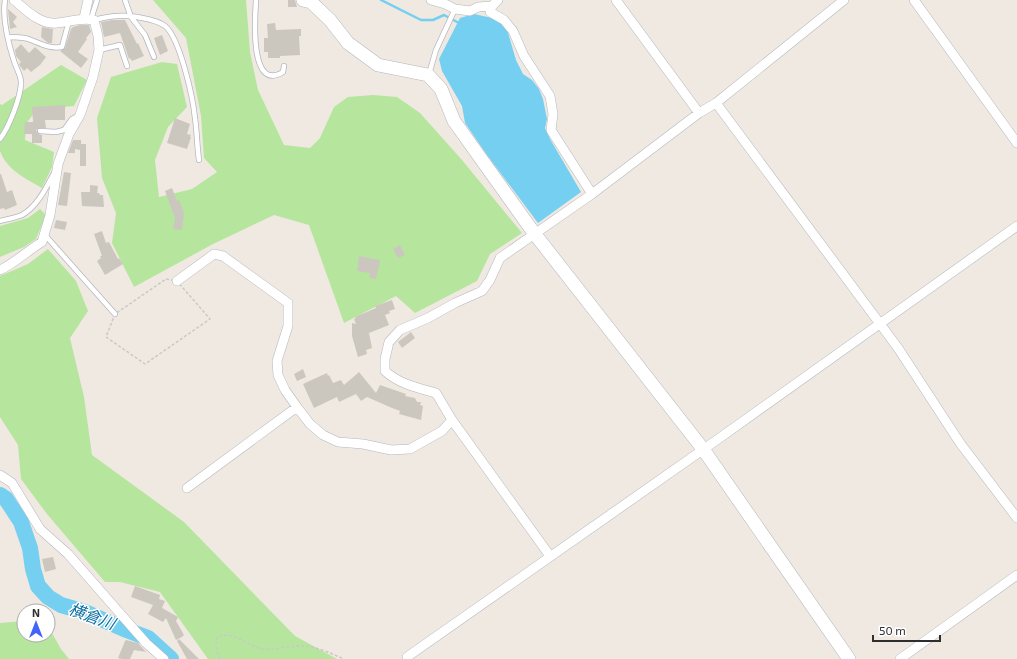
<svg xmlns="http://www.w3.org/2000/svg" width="1017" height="659" font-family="'Exo 2','Noto Sans JP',sans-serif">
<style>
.green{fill:#b6e59e}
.water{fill:#75cff0}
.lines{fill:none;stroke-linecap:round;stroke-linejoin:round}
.stream{stroke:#75cff0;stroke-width:2.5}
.river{stroke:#75cff0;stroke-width:16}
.building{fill:#cbc7bf}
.lane-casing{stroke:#b4b7c1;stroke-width:6}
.street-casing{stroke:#b4b7c1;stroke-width:10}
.secondary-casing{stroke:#b4b7c1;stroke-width:14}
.path{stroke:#c9c9c9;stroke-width:1.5;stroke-dasharray:3 2;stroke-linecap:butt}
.lane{stroke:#fff;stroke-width:4.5}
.street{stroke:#fff;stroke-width:9}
.secondary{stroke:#fff;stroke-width:13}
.labels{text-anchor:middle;stroke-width:3;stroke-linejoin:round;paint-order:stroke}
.water-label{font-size:16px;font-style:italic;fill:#0d6fa3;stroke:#fff}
</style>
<rect width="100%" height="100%" fill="#efe9e1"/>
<path class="green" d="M153 0H246L250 52 258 90 284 145 310 148 320 138 334 107 348 97 373 95 397 97 420 113 462 160 522 233 490 254 477 281 415 313 396 296 344 323 309 225 274 215 213 244 134 287 112 243 116 213 102 178 97 118 111 77 162 62 177 64 187 107 168 127 155 160 159 197 192 189 217 172 204 158 201 116 186 38Z
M61 65 87 80 74 106 37 109 26 124 25 140 54 152 52 167 42 188C26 179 7 170 0 151 0 144 0 114 0 104L2 105Z
M40 209 46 215 36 239 24 247 0 257V226L28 218Z
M48 249 76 281 88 311 70 338 84 397 92 455 184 522 295 636 337 659H208L160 592 120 582H105L47 514 21 479 18 445 0 417V276L28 264Z
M24 621V635H48V626L61 649 69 659H0V623Z"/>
<path class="water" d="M474 14 492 18 506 26 516 60 523 74 532 80 539 89 543 99 547 119 545 128 550 139 581 192 538 223 487 155 465 123 462 106 442 71 439 59 460 18Z"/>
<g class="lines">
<path class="stream" d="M381 0 421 20H433L444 15 459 23"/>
<path class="river" d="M0 495 6 499 21 522 30 548 33 569 38 586 48 597 61 605 85 612 124 629 148 638 171 659"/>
</g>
<path class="building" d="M288 0H295L297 7H288Z
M8 9 17 17 13 22 17 27 10 29Z
M112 20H125L137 44 138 43 144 56 132 61 130 58 129 59 120 33 104 37 101 22Z
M275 23 276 30 301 29V36H299L300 55 280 56V58H268V52H264V38H268L267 24Z
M80 25H89L91 32 86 38 87 39 78 52 88 59 81 68 60 51 65 48 71 29 73 27Z
M42 27 53 29 52 43H48L41 37Z
M162 35 168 51 160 55 154 38Z
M21 44 29 53 35 47 46 57 40 65 31 72 27 68 24 71 20 66 19 64 21 62 16 56 15 50Z
M65 105V120H45L46 128H39L36 130 38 134 42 135V143H32V134H24L25 122H33L32 107Z
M175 118 190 124 187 134 191 135 190 137H191L187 149 167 143Z
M73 140H81V144H86V166H80V150L75 149V153H68Z
M64 172 71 173 67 206 58 205Z
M0 174H1L7 192 12 190 17 205 5 210 4 208 0 209Z
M90 185 98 186 97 193H99L100 195H103L104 207 82 206 81 192H90Z
M172 188 177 201 179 200 184 213 182 230 173 229 175 218 165 191Z
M56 220 67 222 65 230 54 228Z
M102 231 106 243 109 242 118 259 119 258 123 264 105 275 97 261 101 258 100 256H102L94 234Z
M400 245 405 255 398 258 393 249Z
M359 256 380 260 379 262H380L376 279 369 278 370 273 357 271Z
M392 300 395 309 389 311 390 313 385 315 389 325 369 333 372 348 366 350 367 354 358 357 352 336V323L356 324 354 319 356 318 355 317 376 308 375 306Z
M411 332 415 338 402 348 398 342Z
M303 369 306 377 297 381 294 374Z
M359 372 376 393 380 385 406 394 405 396 415 398 417 402H421L420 405 423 406 421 420 399 414 400 411 392 408 367 397 361 401 356 394 339 402 337 397 314 408 303 384 327 373 328 376 329 375 333 383 341 380 344 385Z
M53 557 56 569 45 572 42 559Z
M135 586 160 595 159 599 165 601 162 608 178 617 176 621 184 635 182 637 176 640 166 618 163 622 148 614 153 605 131 597Z
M179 639 199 659H187L177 641Z
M126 640 138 643 146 652 134 650 130 659H122L118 658 125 641Z"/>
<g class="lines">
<defs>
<path id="lane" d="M125 0 131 17 145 35 154 57
M256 0C255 16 249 93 283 72L284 66
M91 19 97 0
M94 20C102 18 110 16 118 16 129 15 156 19 165 26 180 38 193 98 195 118 197 132 197 146 199 160
M8 37C15 37 25 37 31 40 41 44 50 49 62 47L69 21
M99 50 120 45 127 66
M429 74 436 50 455 9
M40 131 56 132 64 130 72 119 78 116
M0 139C9 127 20 99 21 84 22 77 16 68 14 61 8 42 2 19 5 0
M0 221C7 219 15 218 22 215 37 207 46 188 54 173
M44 234 115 314"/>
<path id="street" d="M431 0 445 4 455 9 470 11 478 7 492 6 498 0
M616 0 699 113
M914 0 1017 143
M492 6 490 12 504 20 513 31 524 56 550 96 553 114 551 130 592 194
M84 18 88 0
M716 103 898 348 960 443 1017 518
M0 270C15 263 27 251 42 242L50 215 58 164 69 134 80 115 93 77 99 50 98 36 94 20C80 17 71 22 57 23 40 25 26 10 14 0
M177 281 214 254 223 256 288 303V326L277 361 278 375 285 390 297 407 310 424 323 435 338 442 363 444 391 450 410 449 442 431 452 420
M0 475 12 483 40 529 68 554 146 643 164 659
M187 488 297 407
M550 556 452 420 436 393C418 388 399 384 385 371V359L389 342 400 330 428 318 455 303 482 291 490 280 500 258 592 194 699 113 716 103 844 0
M407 657 721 437 1017 226
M900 659 1017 575"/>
<path id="secondary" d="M303 0 311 2 330 20 348 43 378 65 428 75 441 89 454 121 534 233 703 449 849 659"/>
</defs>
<use href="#lane" class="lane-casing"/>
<use href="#street" class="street-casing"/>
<use href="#secondary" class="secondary-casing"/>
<path class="path" d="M166 279 177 281 210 319 145 364 106 337 115 314Z
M220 659C217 652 214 643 218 636 234 632 245 643 258 648 272 652 284 646 298 646 314 645 330 653 344 659"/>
<use href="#lane" class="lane"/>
<use href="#street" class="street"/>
<use href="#secondary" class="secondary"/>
</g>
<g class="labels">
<g class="water-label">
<text transform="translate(92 616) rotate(20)" y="6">横倉川</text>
</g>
</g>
<g transform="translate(36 623)"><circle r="19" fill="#ffffff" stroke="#ababab"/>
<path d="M0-3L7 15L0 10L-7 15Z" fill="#4264fb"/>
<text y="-6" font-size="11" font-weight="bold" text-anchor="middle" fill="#2e2e2e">N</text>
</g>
<path d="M873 635v6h67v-6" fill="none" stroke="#2e2e2e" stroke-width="2"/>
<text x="879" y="635" font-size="12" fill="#2e2e2e" stroke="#ffffff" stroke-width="3" paint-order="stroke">50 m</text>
</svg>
